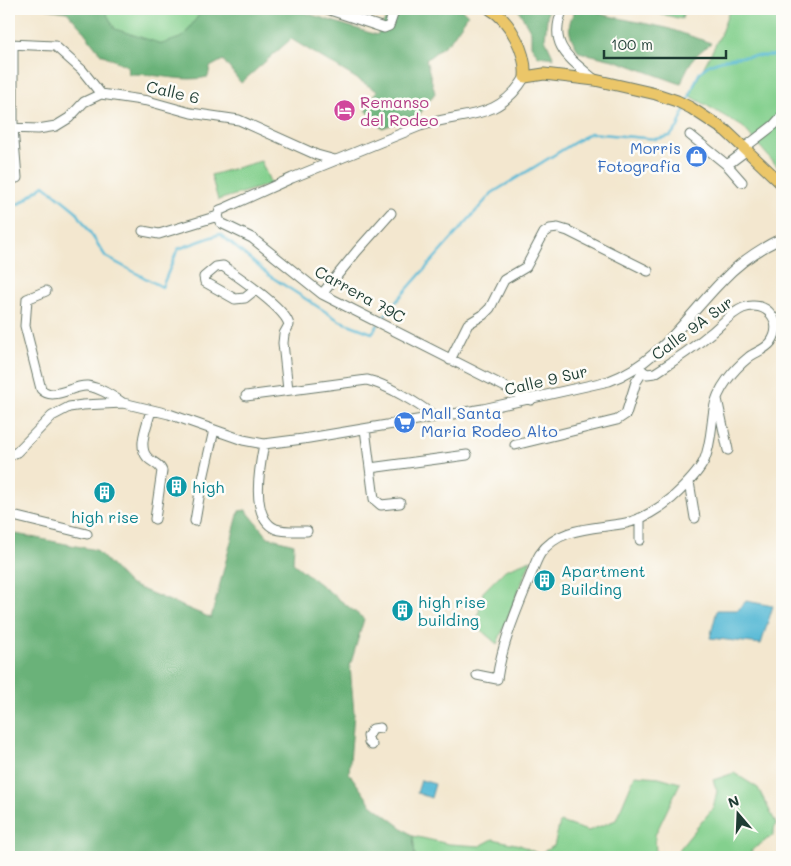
<svg xmlns="http://www.w3.org/2000/svg" width="791" height="866" font-family="Mali,sans-serif">
<style>
.green{fill:#84d08e;stroke:#528661}
.forest{fill:#6bb279;stroke:#457856}
.water{fill:#56b9d5;stroke:#3a7b84}
.lines{fill:none;stroke-linecap:round;stroke-linejoin:round}
.stream{stroke:#56b9d5;stroke-width:2.5}
.minor-casing{stroke:#69786a;stroke-width:11}
.major-casing{stroke:#69786a;stroke-width:13}
.minor{stroke:#fff;stroke-width:9}
.major{stroke:#ebc669;stroke-width:11}
.labels{text-anchor:middle;stroke-width:5;stroke-linejoin:round;paint-order:stroke}
.street-label{font-size:16px;fill:#1f3d34;stroke:#fdfcf7}
.hotel-label{font-size:16px;fill:#b23c85;stroke:#fdfcf7;text-anchor:start}
.shop-label{font-size:16px;fill:#366cbe;stroke:#fdfcf7;text-anchor:end}
.culture-label{font-size:16px;fill:#0d838f;stroke:#fdfcf7;text-anchor:start}
</style>
<rect width="100%" height="100%" fill="#fdfcf7"/>
<filter id="ink" filterUnits="userSpaceOnUse"><feTurbulence type="fractalNoise" baseFrequency=".02" numOctaves="2"/><feDisplacementMap in="SourceGraphic" scale="10" xChannelSelector="R" yChannelSelector="G"/><feConvolveMatrix kernelMatrix="1 2 1 2 8 2 1 2 1" color-interpolation-filters="sRGB"/></filter>
<filter id="wash" filterUnits="userSpaceOnUse"><feTurbulence type="fractalNoise" baseFrequency=".0096" numOctaves="4" result="noise"/><feDisplacementMap in="SourceGraphic" scale="20" xChannelSelector="R" yChannelSelector="G"/><feGaussianBlur stdDeviation="1.12" result="paint"/><feColorMatrix in="noise" values="0 0 0 0 0 0 0 0 0 0 0 0 0 0 0 0 0 1.4 0 .05"/><feComposite in="paint" operator="in"/></filter>
<g filter="url(#wash)">
<rect width="100%" height="100%" fill="#f3e7cf"/>
<path class="green" d="M104 9H201L203 10 183 37 162 45 115 29Z
M658 9H684L682 19 657 13Z
M730 9H782V172L743 127 689 95 719 38Z
M261 161 271 184 218 200 211 175Z
M531 560 497 644 476 626 483 592 505 570Z
M734 773 758 788 776 823 773 835 751 851V857H673L713 808 717 791 713 780Z
M635 775 659 777 680 783 655 835 656 854 661 857H415L413 836 449 844 480 846 493 839 520 845 539 854 554 846 560 822 588 831 616 820Z"/>
<path class="forest" d="M47 9H104L115 29 162 44 183 37 203 9H293L377 35 391 9H462L468 15 450 41 426 60 435 93 419 115 382 128 366 110 377 91 291 39 241 83 223 60 210 67 208 77C183 83 155 73 129 74L127 66 101 54 81 28 67 12Z
M518 9H548L545 39 554 58 538 56 531 45V32Z
M576 9H590L604 15 667 28 711 43C693 57 689 62 681 84L617 61 579 52C569 35 565 27 576 9Z
M246 510 268 537 294 544 293 563 364 619 350 666 354 713 349 773 371 804 413 836 415 857H9V534L11 533 96 550 129 584 211 618 239 511Z"/>
<path class="water" d="M746 601 773 606 761 644 710 638 717 610H738Z
M421 780 435 784 431 798 417 793Z"/>
<g class="lines">
<path class="stream" d="M687 103C691 94 694 83 699 74 712 54 755 57 776 55L782 52
M9 206 21 203 44 185 76 211 106 257 162 287 178 249 220 234 270 276 340 321 372 333 378 325
M381 320 394 304 492 193 590 133 656 139 670 136 678 127 685 108"/>
</g>
</g>
<g filter="url(#ink)">
<g class="lines">
<defs>
<path id="minor" d="M327 9 384 28 389 26 395 9
M563 9C547 45 569 58 595 80
M9 44 55 46 82 70 101 94
M13 44V128L17 178
M525 77C497 123 463 111 420 126L292 178 223 209 220 210 218 216 220 222 223 224 252 238 322 294 531 400
M9 128 38 129 56 126 69 118 84 102 101 94 148 101 191 113 239 120 317 155 335 160
M690 135 727 165 747 150
M744 148 774 125 782 116
M727 165 742 182
M143 231 159 234 218 216
M255 290 245 298 235 299 205 282 204 277 216 267 223 266C238 277 286 308 289 325L284 334 283 343 288 390
M46 291 27 299 25 326 41 389C53 402 72 385 87 386 101 388 112 396 123 403
M322 294 357 251 391 213
M450 360 468 324 483 315 490 308 504 280 526 267 544 233 550 229 558 228 568 231 648 271
M246 396 367 380C386 384 419 404 434 416
M717 399 728 450
M151 410C148 423 137 446 147 457 152 463 159 463 162 471L155 519
M365 429 374 499 381 505 400 503
M264 444C260 465 249 518 276 529 284 532 298 531 307 531
M515 445 617 420 626 414 636 382 643 371
M9 456 17 452 52 416 69 407 83 405 123 403 169 414 243 440 264 444 303 439 483 409 609 381C659 363 687 316 723 280 739 263 761 248 782 238
M370 468 467 455
M689 482 695 518
M9 515 87 534
M195 521 200 492 214 430
M640 540V518
M477 675 497 679C502 644 515 614 528 582 532 573 535 562 540 554 559 526 596 529 626 523 641 520 660 508 672 498 683 488 697 475 704 461 711 445 711 427 714 409 717 389 734 369 749 357 756 352 766 349 771 342 785 322 766 299 743 308 731 313 721 325 711 333 693 348 674 361 655 373L647 374 638 368
M372 745 369 742 368 736 373 729 380 728"/>
<path id="major" d="M490 9C510 20 527 53 525 77L544 74 595 80 656 94 677 101 691 108 726 131 782 184"/>
</defs>
<use href="#minor" class="minor-casing"/>
<use href="#major" class="major-casing"/>
<use href="#minor" class="minor"/>
<use href="#major" class="major"/>
</g>
</g>
<defs>
<symbol id="hotel-disc" viewBox="-11 -11 22 22"><circle r="9.5" fill="#d1479c" stroke="#fdfcf7"/><path d="M-6-4.5h1.5V1H6V5H4.5V3h-9V5H-6ZM-4 0a1.8 1.8 0 1 1 3.6 0ZM.5 0V-2.5h3Q6-2.5 6 0Z" fill="#fff"/></symbol>
<symbol id="shop-disc" viewBox="-11 -11 22 22"><circle r="9.5" fill="#3f7fe0" stroke="#fdfcf7"/><path d="M-5-2.5h2.3a2.7 3.5 0 0 1 5.4 0H5L5.5 6h-11ZM-1.5-2.5h3a1.5 2.3 0 0 0-3 0Z" fill="#fff"/></symbol>
<symbol id="supermarket-disc" viewBox="-11 -11 22 22"><circle r="9.5" fill="#3f7fe0" stroke="#fdfcf7"/><path d="M-6-5.5h2.5l.6 2H6L4.5 2H-2.5L-4.4-4H-6ZM-1.5 3.2a1.3 1.3 0 1 0 .1 0ZM3 3.2a1.3 1.3 0 1 0 .1 0Z" fill="#fff"/></symbol>
<symbol id="building-disc" viewBox="-11 -11 22 22"><circle r="9.5" fill="#0f9aa8" stroke="#fdfcf7"/><path d="M-4-6H4V6H1V3H-1V6H-4ZM-2.5-4.3h1.7v1.8h-1.7ZM.8-4.3h1.7v1.8H.8ZM-2.5-1h1.7V.8h-1.7ZM.8-1h1.7V.8H.8Z" fill="#fff"/></symbol>
</defs>
<g fill-rule="evenodd">
<use href="#hotel-disc" x="332" y="98" width="25" height="25"/>
<use href="#shop-disc" x="684" y="144" width="25" height="25"/>
<use href="#supermarket-disc" x="392" y="410" width="25" height="25"/>
<use href="#building-disc" x="164" y="474" width="25" height="25"/>
<use href="#building-disc" x="92" y="480" width="25" height="25"/>
<use href="#building-disc" x="532" y="568" width="25" height="25"/>
<use href="#building-disc" x="390" y="598" width="25" height="25"/>
</g>
<g class="labels">
<g class="street-label">
<text transform="translate(173 92) rotate(13)" y="6">Calle 6</text>
<text transform="translate(360 294) rotate(29)" y="6">Carrera 79C</text>
<text transform="translate(692 328) rotate(-36)" y="6">Calle 9A Sur</text>
<text transform="translate(546 380) rotate(-13)" y="6">Calle 9 Sur</text>
</g>
<g class="hotel-label">
<text x="360" y="108">Remanso<tspan x="360" dy="18">del Rodeo</tspan></text>
</g>
<g class="shop-label">
<text x="681" y="154">Morris<tspan x="681" dy="18">Fotografía</tspan></text>
<text x="421" y="419" text-anchor="start">Mall Santa<tspan x="421" dy="18">Maria Rodeo Alto</tspan></text>
</g>
<g class="culture-label">
<text x="192" y="493">high</text>
<text x="105" y="523" text-anchor="middle">high rise</text>
<text x="561" y="577">Apartment<tspan x="561" dy="18">Building</tspan></text>
<text x="418" y="608">high rise<tspan x="418" dy="18">building</tspan></text>
</g>
</g>
<rect width="791" height="866" fill="none" stroke="#fdfcf7" stroke-width="30"/>
<g transform="translate(738 814) rotate(341)" stroke="#fdfcf7" stroke-width="4" paint-order="stroke">
<path d="M0-4L9 19L0 12L-9 19Z" fill="#1f3d34"/>
<text y="-8" font-size="14" font-weight="bold" text-anchor="middle" fill="#1f3d34">N</text>
</g>
<path d="M604 50v8h122v-8" fill="none" stroke="#1f3d34" stroke-width="2.5"/>
<text x="611" y="50" font-size="15" fill="#1f3d34" stroke="#fdfcf7" stroke-width="4" paint-order="stroke">100 m</text>
</svg>
